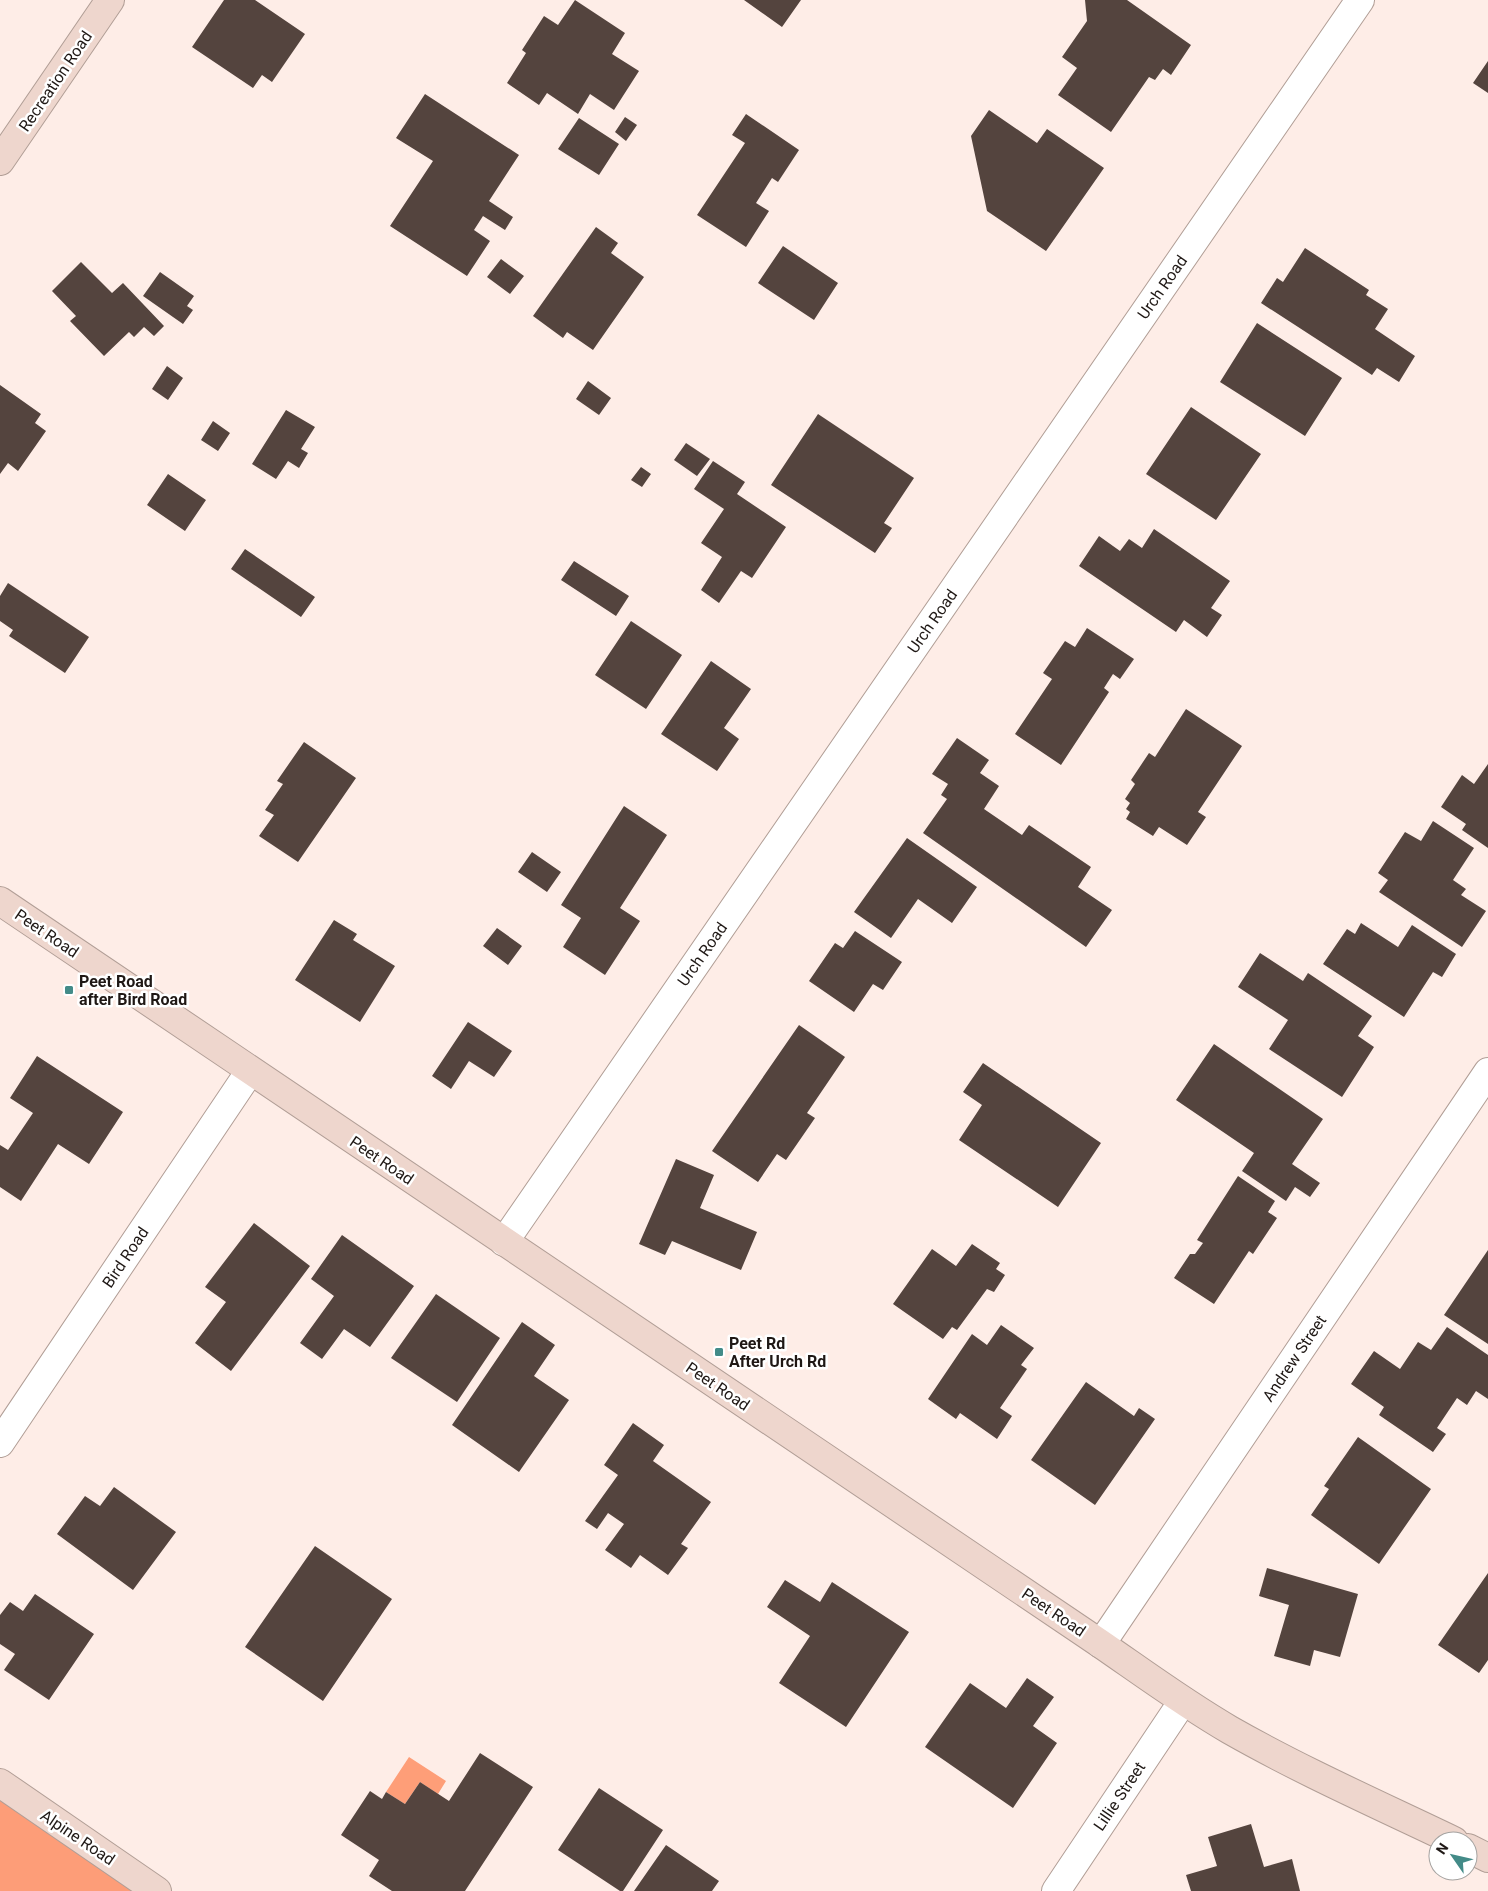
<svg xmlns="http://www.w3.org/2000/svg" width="1488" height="1891" font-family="Roboto,sans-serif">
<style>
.forest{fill:#fd9d78}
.water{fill:#fe9e78}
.building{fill:#54443e}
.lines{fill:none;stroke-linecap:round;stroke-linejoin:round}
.street-casing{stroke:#b19e96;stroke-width:30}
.secondary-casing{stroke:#b19e96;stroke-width:30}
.street{stroke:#fff;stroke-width:28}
.secondary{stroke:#eed6cd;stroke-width:28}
.poi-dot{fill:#438b88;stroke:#fff;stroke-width:2}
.labels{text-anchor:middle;stroke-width:5;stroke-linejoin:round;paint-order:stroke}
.street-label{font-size:16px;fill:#1f1815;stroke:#fff}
.poi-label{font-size:16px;font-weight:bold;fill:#1f1815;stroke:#fff;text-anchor:start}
</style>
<rect width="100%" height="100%" fill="#feede7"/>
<path class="forest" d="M0 1783 157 1891H0Z"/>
<path class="water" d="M409 1757 446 1781 438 1794 420 1782 405 1804 386 1792Z"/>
<path class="building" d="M224 0H255L305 34 272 82 262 75 253 88 192 47Z
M575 0 625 33 612 54 639 71 614 110 590 94 578 114 547 93 539 105 507 83 526 53 522 50 544 16 558 25Z
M744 0H801L782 27Z
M1085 0H1127L1191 45 1171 75 1163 69 1155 80 1149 77 1111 132 1058 95 1077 68 1062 57 1087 21Z
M1488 61V93L1473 83Z
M425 94 519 155 489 201 513 217 505 230 483 216 474 230 490 241 467 276 390 226 433 161 396 138Z
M989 110 1037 143 1047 129 1104 168 1046 251 987 211 971 136Z
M746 114 799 150 778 182 772 178 756 203 769 211 746 247 697 215 745 143 732 135Z
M625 117 637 125 626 141 615 132Z
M579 118 619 144 599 175 558 149Z
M596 227 618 243 611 253 644 277 593 350 567 332 563 338 533 316Z
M783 246 838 283 814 320 758 283Z
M1305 248 1369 290 1366 295 1388 309 1375 329 1415 356 1399 382 1377 368 1372 375 1261 303 1277 278 1283 282Z
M501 259 524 276 510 294 487 277Z
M81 262 112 293 123 283 164 326 154 336 144 327 134 337 129 332 104 356 70 321 76 316 52 291Z
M160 272 194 296 187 306 193 310 183 324 143 296Z
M1257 323 1342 378 1305 436 1220 382Z
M167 366 183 378 168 400 152 389Z
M588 381 611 398 599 415 576 399Z
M0 385 41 414 35 423 46 431 18 471 8 463 0 474Z
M1191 407 1261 454 1216 520 1146 474Z
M286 410 315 427 301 449 308 453 299 468 288 461 276 479 252 464Z
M818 414 914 478 884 523 892 528 875 553 771 485Z
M213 421 230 433 218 451 201 440Z
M686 443 710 459 697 476 674 460Z
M713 461 745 482 737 494 786 527 752 578 741 571 719 603 701 590 722 557 701 543 724 509 694 489Z
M641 467 651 474 642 487 631 480Z
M168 474 206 500 185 531 147 505Z
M1154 529 1230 581 1211 608 1222 615 1207 637 1184 620 1176 632 1079 566 1099 536 1120 551 1129 539 1142 548Z
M245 549 315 597 301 617 231 569Z
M574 561 629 596 616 616 561 580Z
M8 583 89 637 65 673 9 636 13 630 0 621V596Z
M631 621 682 655 646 709 595 675Z
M1087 628 1134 659 1120 679 1113 674 1104 688 1109 692 1061 765 1015 734 1052 679 1043 673 1065 641 1075 647Z
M711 661 751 689 724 728 739 739 717 771 661 734Z
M1186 709 1242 746 1198 812 1206 817 1187 845 1159 827 1153 836 1126 819 1130 812 1126 809 1130 803 1125 799 1135 784 1131 780 1149 753 1155 757Z
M957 738 989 760 980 773 999 786 984 809 1022 835 1029 825 1091 867 1078 887 1112 910 1086 947 923 833 947 799 941 795 948 784 932 774Z
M304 742 356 778 298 862 259 836 274 815 265 810 283 784 277 781Z
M1488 764V848L1462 830 1466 824 1441 807 1462 775 1474 784Z
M624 806 667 835 620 908 640 921 605 975 563 947 581 918 561 905Z
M1433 821 1474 848 1453 880 1466 889 1461 895 1486 911 1462 947 1379 892 1388 880 1378 873 1405 832 1421 841Z
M907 838 977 887 952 923 918 899 891 938 854 912Z
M532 852 561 872 547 892 518 872Z
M334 920 357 934 353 940 395 966 360 1022 295 980Z
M1361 923 1398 947 1412 925 1456 954 1442 977 1433 972 1404 1017 1323 964 1347 929 1355 934Z
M497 928 522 946 508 965 483 946Z
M855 931 902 962 883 990 873 984 854 1012 809 981 835 943 843 948Z
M1260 953 1303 981 1308 973 1372 1016 1358 1036 1374 1047 1342 1097 1269 1049 1288 1020 1238 987Z
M468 1022 512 1051 494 1077 469 1061 451 1089 432 1076Z
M799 1025 845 1057 807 1113 815 1118 786 1160 777 1154 758 1182 712 1151Z
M1214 1044 1323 1119 1292 1164 1320 1183 1310 1197 1295 1187 1286 1201 1242 1171 1254 1153 1176 1100Z
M37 1056 123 1112 89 1164 58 1144 21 1201 0 1187V1145L8 1150 33 1113 10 1098Z
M983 1063 1101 1143 1058 1207 959 1140 982 1105 963 1092Z
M676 1159 714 1175 700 1208 757 1232 741 1270 672 1241 665 1255 639 1244Z
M1238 1176 1275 1201 1268 1212 1277 1218 1253 1254 1249 1251 1214 1304 1174 1278 1190 1254H1195L1203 1243 1197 1240Z
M254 1223 310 1266 231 1371 195 1343 226 1302 205 1287Z
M342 1235 414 1286 370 1347 344 1329 322 1359 300 1343 334 1296 311 1279Z
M972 1244 1000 1263 996 1269 1005 1275 994 1292 987 1289 957 1330 952 1327 943 1339 893 1304 932 1249 956 1266Z
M1488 1250V1344L1444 1315Z
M436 1294 500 1338 457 1402 391 1358Z
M522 1322 555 1345 534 1376 569 1400 519 1472 452 1425Z
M1001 1325 1034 1348 1021 1365 1027 1369 1000 1408 1012 1416 997 1439 960 1413 956 1419 928 1399 972 1334 987 1345Z
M1447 1327 1488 1355V1399L1476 1391 1467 1405 1457 1398 1437 1428 1446 1434 1433 1452 1379 1415 1384 1407 1351 1384 1374 1351 1400 1369 1418 1342 1431 1350Z
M1086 1382 1134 1416 1139 1408 1155 1419 1095 1505 1031 1460Z
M633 1423 664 1445 653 1461 711 1502 681 1544 688 1548 668 1575 640 1555 631 1568 605 1550 624 1524 608 1513 597 1529 585 1521 618 1475 604 1465Z
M1358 1437 1431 1489 1379 1564 1311 1515 1329 1489 1324 1486Z
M114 1487 176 1532 133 1590 57 1534 85 1496 100 1506Z
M315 1546 392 1599 323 1701 245 1647Z
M1267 1568 1358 1594 1340 1657 1314 1650 1310 1666 1274 1656 1289 1605 1259 1596Z
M1488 1573V1660L1479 1673 1438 1645Z
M785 1580 820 1602 832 1582 909 1632 846 1727 779 1683 810 1636 767 1607Z
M35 1594 94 1634 49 1700 4 1670 15 1654 0 1644V1615L10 1602 23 1611Z
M1027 1678 1054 1697 1033 1726 1057 1743 1013 1808 925 1747 970 1683 1006 1708Z
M480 1753 533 1787 465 1891H392L369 1876 379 1860 341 1835 370 1791 382 1799 386 1792 405 1804 420 1782 449 1801Z
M599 1788 663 1830 623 1891H620L558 1850Z
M1251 1824 1264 1867 1292 1859 1300 1891H1191L1186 1875 1217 1866 1208 1837Z
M666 1845 719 1881 712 1891H634Z"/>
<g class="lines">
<defs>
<path id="street" d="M504 1242 1360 0
M0 1443 250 1071
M1101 1644 1488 1072
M1056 1891 1183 1701"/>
<path id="secondary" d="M0 161 110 0
M0 901 1101 1644C1143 1673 1185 1704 1230 1730 1302 1771 1379 1805 1454 1841
M0 1783 157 1891
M1468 1848 1488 1858"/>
</defs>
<use href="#street" class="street-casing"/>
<use href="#secondary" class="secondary-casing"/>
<use href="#street" class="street"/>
<use href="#secondary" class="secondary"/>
</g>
<g class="poi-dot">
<rect x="64" y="985" width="10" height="10" rx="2.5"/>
<rect x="714" y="1347" width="10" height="10" rx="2.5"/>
</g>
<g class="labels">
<g class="street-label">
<text transform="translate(55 81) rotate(-56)" y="6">Recreation Road</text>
<text transform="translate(1162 287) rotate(-55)" y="6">Urch Road</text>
<text transform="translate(932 621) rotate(-55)" y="6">Urch Road</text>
<text transform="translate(47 933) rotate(34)" y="6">Peet Road</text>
<text transform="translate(702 954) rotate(-55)" y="6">Urch Road</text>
<text transform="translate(382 1160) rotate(34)" y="6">Peet Road</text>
<text transform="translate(125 1257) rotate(-56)" y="6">Bird Road</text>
<text transform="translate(1294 1358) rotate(-56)" y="6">Andrew Street</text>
<text transform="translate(718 1386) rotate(34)" y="6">Peet Road</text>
<text transform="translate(1054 1612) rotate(34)" y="6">Peet Road</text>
<text transform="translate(1119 1796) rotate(-56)" y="6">Lillie Street</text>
<text transform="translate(78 1837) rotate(34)" y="6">Alpine Road</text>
</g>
<g class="poi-label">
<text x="79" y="987">Peet Road<tspan x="79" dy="18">after Bird Road</tspan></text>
<text x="729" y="1349">Peet Rd<tspan x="729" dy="18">After Urch Rd</tspan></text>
</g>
</g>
<g transform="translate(1453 1856) rotate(304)"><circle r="24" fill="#ffffff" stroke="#a5a3a1"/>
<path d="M0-4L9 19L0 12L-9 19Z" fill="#438b88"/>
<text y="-8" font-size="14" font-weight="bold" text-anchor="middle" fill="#1f1815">N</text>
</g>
</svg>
